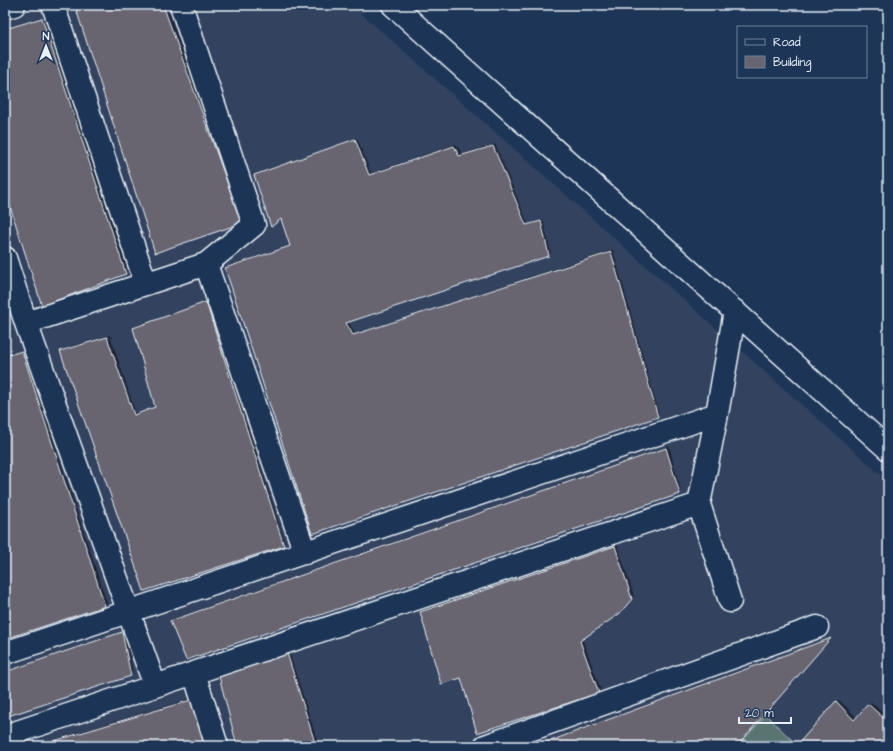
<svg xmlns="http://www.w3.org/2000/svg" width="893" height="751" font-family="'Architects Daughter',sans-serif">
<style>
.built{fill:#33435f}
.green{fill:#597572;stroke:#a0b3b5}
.shadow{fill:#0007}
.building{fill:#676571;stroke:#e8f1f8}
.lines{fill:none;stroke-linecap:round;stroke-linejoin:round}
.minor-casing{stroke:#e8f1f8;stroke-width:25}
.minor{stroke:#1d3557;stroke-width:22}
</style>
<rect width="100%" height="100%" fill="#1d3557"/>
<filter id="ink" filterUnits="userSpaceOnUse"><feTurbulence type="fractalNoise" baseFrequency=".025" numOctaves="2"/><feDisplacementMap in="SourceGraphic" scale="8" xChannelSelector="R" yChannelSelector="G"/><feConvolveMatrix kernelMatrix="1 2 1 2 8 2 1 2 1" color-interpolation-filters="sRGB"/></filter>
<g filter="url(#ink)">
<path class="built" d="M5 5H352L888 481V746H5Z"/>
<path class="green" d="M766 715 798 746H738Z"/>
<path class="shadow" d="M77 5H166L244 220 241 223Z
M44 17 128 271 125 274 5 188V28Z
M357 138 371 173 456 144 462 154 495 144 528 224 543 220 551 253 549 256 348 321 355 334 613 250 659 414 657 416 312 533 226 268 228 266 291 245 282 218 255 175 257 173Z
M5 296 11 313 5 316Z
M209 301 285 543 283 546 144 590 61 351 63 349 110 335 136 414 155 406 134 328 137 326Z
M24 350 107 603 105 605 5 638V355Z
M669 446 681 491 679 493 171 622 173 619Z
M617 544 634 596 618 613 582 638 601 690 599 692 462 676 421 612 423 610Z
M124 631 133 673 131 675 5 716V671Z
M831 637 736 746H534Z
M289 652 319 746H238L220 676Z
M193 698 208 746H34Z
M839 700 857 718 871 702 888 718V746H800L799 745Z"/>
<path class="building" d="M76 5H163L242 223 155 253 75 6Z
M42 18 126 274 42 306 5 191V29Z
M355 139 369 175 454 146 459 156 493 146 526 225 541 221 549 256 346 323 353 335 611 252 658 417 312 534 225 268 290 246 281 219 271 227 254 175Z
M206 302 284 546 144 591 60 351 107 337 134 415 155 407 133 328Z
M5 304 9 316 5 317Z
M22 351 105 606 5 639V356Z
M666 448 680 494 186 660 170 621Z
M615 546 632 599 619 614 580 641 599 693 477 733 461 678 441 684 420 612Z
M122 632 131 676 5 717V672Z
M831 638 737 746H536Z
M287 653 316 746H237L219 676Z
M191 700 205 746H37Z
M836 701 854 720 868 704 888 722V746H798L797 745Z"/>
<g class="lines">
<defs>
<path id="minor" d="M53 5 146 284
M181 5 254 225 206 264
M393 5 888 449
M5 8 14 5
M5 258 26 323 155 686 5 736
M26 323 206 264 305 553
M717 414 699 504 730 601
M5 653 717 414 735 311
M194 673 217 746
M155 686 699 504
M485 746 817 627"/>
</defs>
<use href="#minor" class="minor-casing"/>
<use href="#minor" class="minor"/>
</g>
</g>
<rect width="893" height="751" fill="none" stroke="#1d3557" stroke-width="20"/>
<rect x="10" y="10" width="873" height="731" fill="none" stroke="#e8f1f8" stroke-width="1.5" filter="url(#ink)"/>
<rect x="737" y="26" width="130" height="52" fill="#1d3557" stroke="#6e8097"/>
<rect x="745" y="39" width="20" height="6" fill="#1d3557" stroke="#6e8097"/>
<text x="773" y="46" font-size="12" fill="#e8f1f8">Road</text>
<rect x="745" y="56" width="20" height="12" fill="#676571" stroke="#6e8097"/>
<text x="773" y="66" font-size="12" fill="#e8f1f8">Building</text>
<g transform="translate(46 46)" stroke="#1d3557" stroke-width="3" paint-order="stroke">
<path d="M0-3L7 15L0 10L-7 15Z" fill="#e8f1f8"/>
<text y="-6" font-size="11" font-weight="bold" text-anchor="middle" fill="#e8f1f8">N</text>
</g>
<path d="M739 717v6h52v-6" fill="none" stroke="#e8f1f8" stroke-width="2"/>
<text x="745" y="717" font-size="12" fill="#e8f1f8" stroke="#1d3557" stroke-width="3" paint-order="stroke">20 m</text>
</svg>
